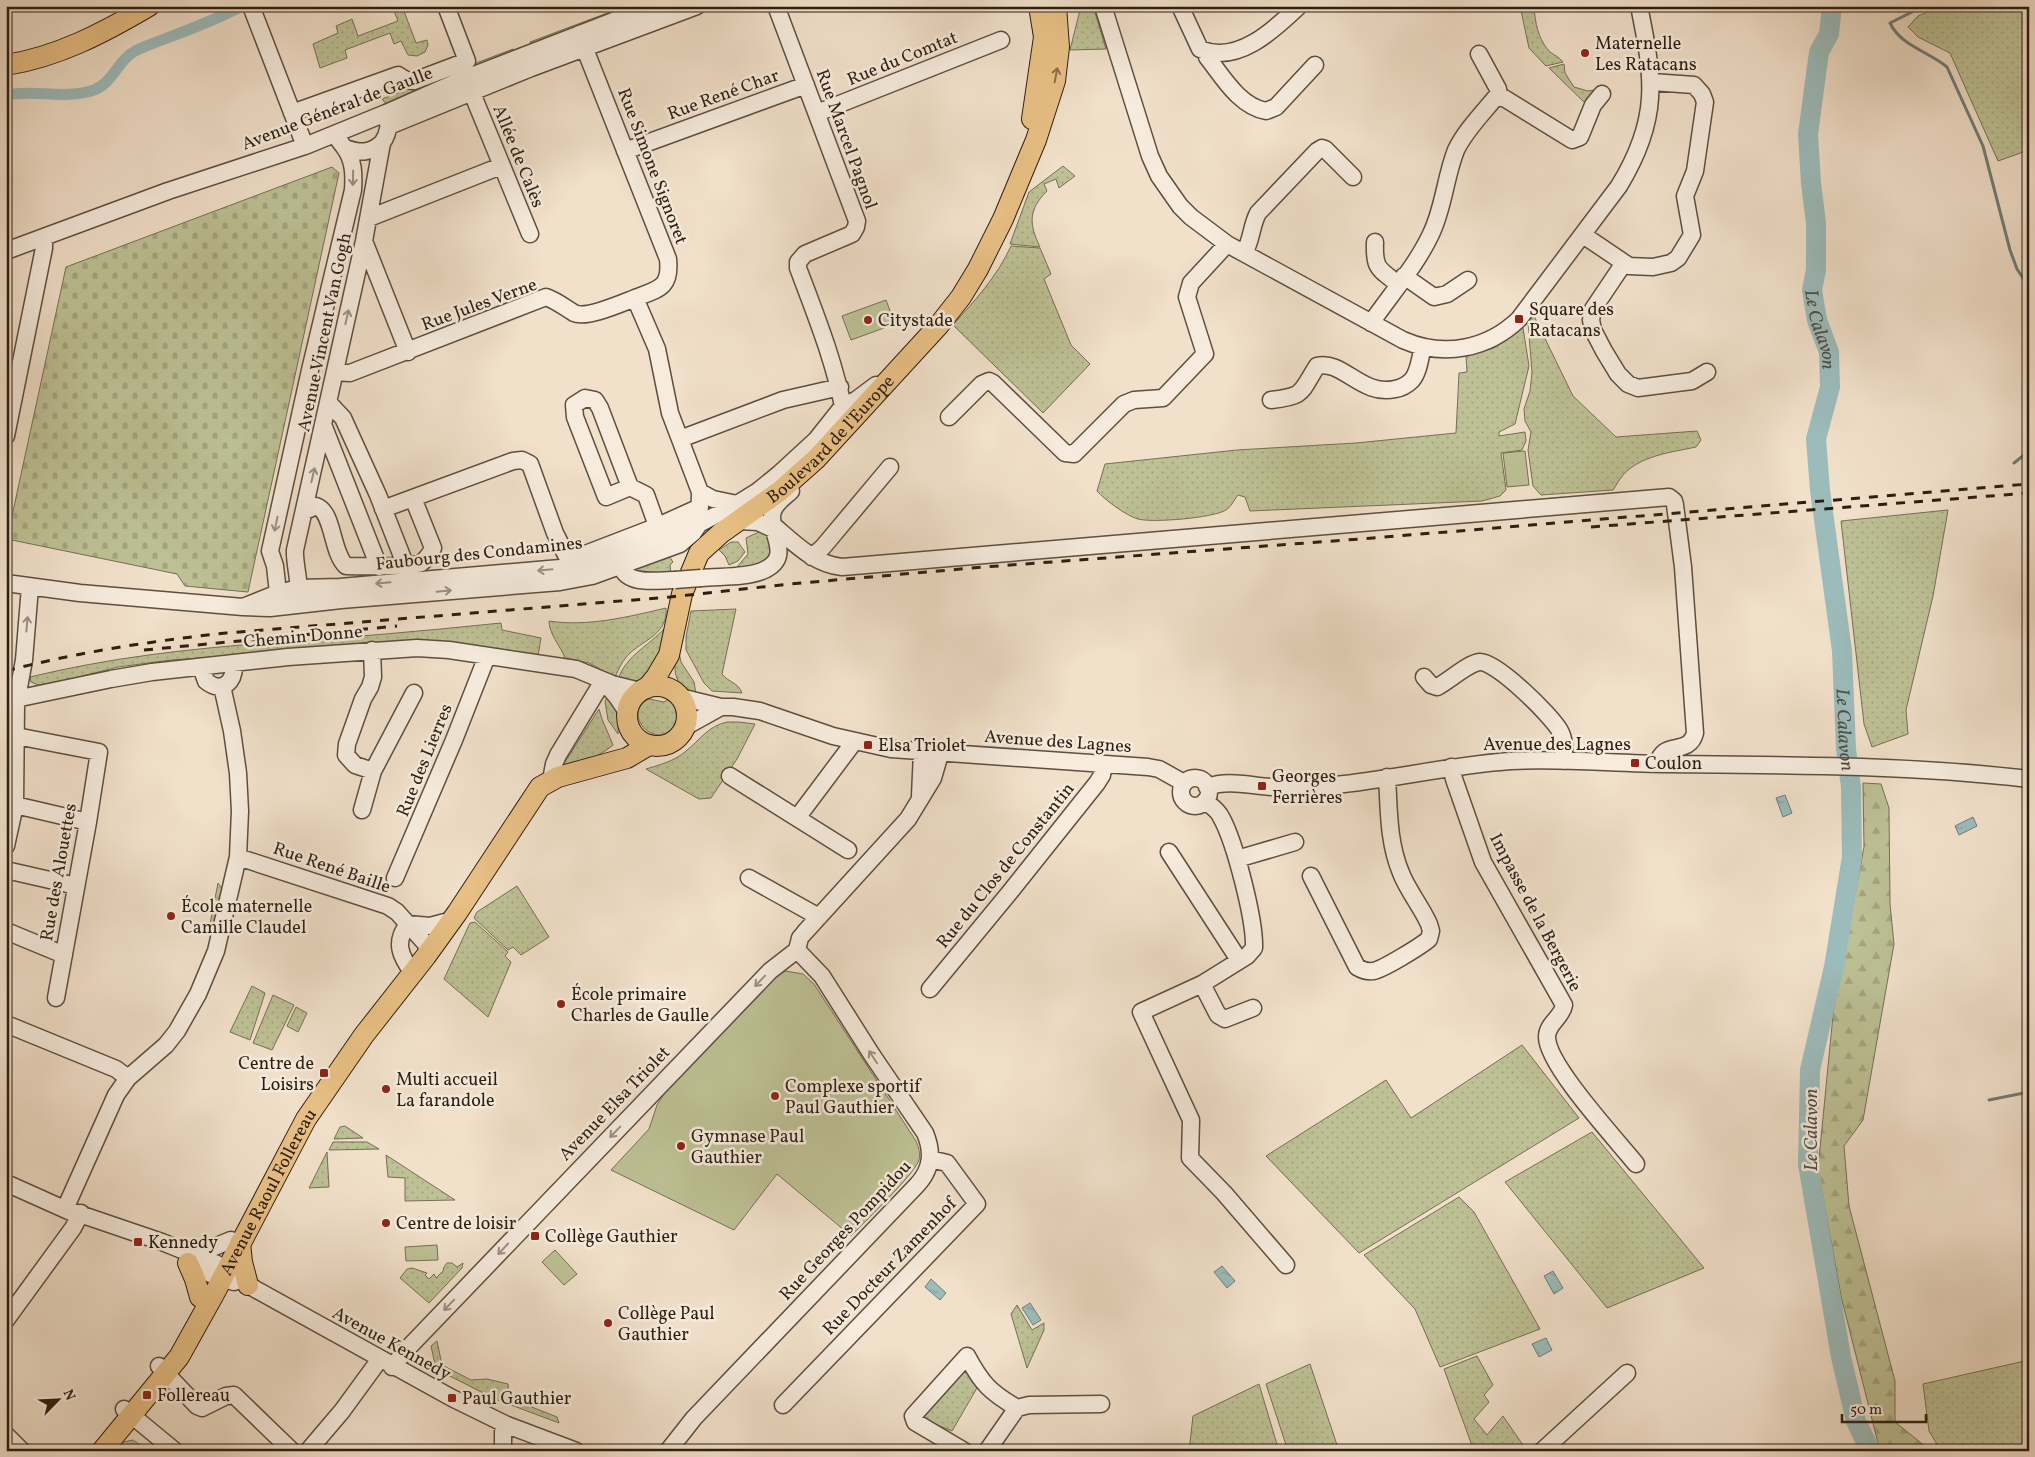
<svg xmlns="http://www.w3.org/2000/svg" width="2035" height="1457" font-family="Vollkorn,serif">
<style>
.grass{fill:url(#grass-dots);stroke:#757054}
.forest{fill:url(#forest-firs);stroke:#757054}
.cemetery{fill:url(#cemetery-stones);stroke:#757054}
.pitch{fill:#bdc195;stroke:#757054}
.water{fill:url(#water-ripples);stroke:#707d78}
.lines{fill:none;stroke-linecap:round;stroke-linejoin:round}
.stream{stroke:#707d78;stroke-width:3}
.canal{stroke:#9cbcbc;stroke-width:11}
.river{stroke:#9cbcbc;stroke-width:20}
.minor-casing{stroke:#5e4e40;stroke-width:19}
.major-casing{stroke:#2d1e12;stroke-width:22}
.minor{stroke:#f6ebdd;stroke-width:16}
.major{stroke:#e8c085;stroke-width:20}
.rail{stroke:#2d1e12;stroke-width:3;stroke-dasharray:9 9;stroke-linecap:butt}
.minor-bridge-casing{stroke:#5e4e40;stroke-width:19;stroke-linecap:butt}
.minor-bridge{stroke:#f6ebdd;stroke-width:16}
.oneway{stroke:#8a6f4c}
.oneway2{stroke:#9c8f82}
.poi-dot{fill:#8f2418;stroke:#f6ebdd;stroke-width:2}
.labels{text-anchor:middle;stroke-width:5;stroke-linejoin:round;paint-order:stroke}
.poi-label{font-size:18px;fill:#2d1e12;stroke:#f6ebdd;text-anchor:start}
.street-label{font-size:18px;fill:#2d1e12;stroke:#f6ebdd}
.water-label{font-size:19px;font-style:italic;fill:#4e4d45;stroke:#f6ebdd}
</style>
<defs>
<pattern id="grass-dots" width="8" height="8" patternUnits="userSpaceOnUse" patternTransform="scale(1.25)"><rect width="8" height="8" fill="#bdc195"/><path d="M2 2h.1M6 6h.1" fill="none" stroke="#a3a57f" stroke-width="1.8" stroke-linecap="round"/></pattern>
<pattern id="forest-firs" width="22" height="20" patternUnits="userSpaceOnUse" patternTransform="scale(1.25)"><rect width="22" height="20" fill="#bdc195"/><path d="M5 1l3.5 6h-7zM16 11l3.5 6h-7z" fill="#a3a57f"/></pattern>
<pattern id="cemetery-stones" width="16" height="16" patternUnits="userSpaceOnUse" patternTransform="scale(1.25)"><rect width="16" height="16" fill="#bdc195"/><path d="M2 7V4a2 2 0 0 1 4 0v3zM10 15v-3a2 2 0 0 1 4 0v3z" fill="#a3a57f"/></pattern>
<pattern id="water-ripples" width="26" height="14" patternUnits="userSpaceOnUse" patternTransform="scale(1.25)"><rect width="26" height="14" fill="#9cbcbc"/><path d="M2 4q2-2 4 0t4 0M15 11q2-2 4 0t4 0" fill="none" stroke="#87a1a1"/></pattern>
</defs>
<rect width="100%" height="100%" fill="#f1e0ca"/>
<filter id="stains"><feTurbulence type="fractalNoise" baseFrequency=".004" numOctaves="4"/><feColorMatrix values="0 0 0 0 .2 0 0 0 0 .09 0 0 0 0 .02 0 0 0 .5 -.17"/></filter>
<radialGradient id="worn" r=".72"><stop offset=".6" stop-color="#630" stop-opacity="0"/><stop offset="1" stop-color="#630" stop-opacity=".3"/></radialGradient>
<path class="grass" d="M392 6H402L416 43 427 40 428 45 425 52 417 56 408 55 401 41 394 44 390 33 345 50 347 58 320 68 313 44 338 33 336 26 352 19 358 36 398 21Z
M626 6H637L532 46 530 42Z
M1081 6H1093L1106 49 1070 50Z
M1520 6H1534C1535 22 1538 40 1550 52 1554 55 1559 57 1563 62L1546 66 1529 48Z
M1941 6H2029V150L1998 161 1950 53 1918 37 1908 27 1918 16Z
M513 49 515 52 388 106 382 99Z
M1564 64 1565 73 1574 87 1588 91 1601 89 1585 103 1549 68Z
M1063 166 1075 176 1059 188 1056 179 1044 184 1047 191C1028 210 1029 224 1040 247L1010 244 1029 192Z
M1011 246 1040 248 1051 274 1044 279 1071 345 1090 364 1043 413 953 325C975 300 997 277 1011 246Z
M1534 316 1573 396 1616 437 1697 431 1701 440 1696 447C1673 452 1645 455 1627 471 1621 476 1617 484 1613 490L1541 495 1533 486 1528 450 1531 432 1525 421 1524 409 1530 391 1532 372 1528 323Z
M1523 328 1529 366 1515 424 1499 432V436L1525 432 1526 441 1522 450 1501 453 1506 490 1500 496 1482 501 1250 511 1245 497 1238 495C1234 500 1231 507 1226 510 1213 518 1152 523 1138 519 1125 515 1105 500 1097 491L1105 464 1237 450 1356 443 1456 433 1459 373 1467 372 1466 356 1494 348Z
M1948 510 1933 596 1906 710 1908 734 1872 747 1864 724 1841 521Z
M763 530C777 547 773 556 755 567L750 566 737 567 748 554 746 538Z
M731 542H738L745 552 738 561 729 565 725 556 719 550Z
M669 556 673 562 670 565 671 574 638 572 635 569Z
M666 608C668 633 646 639 630 653 623 660 619 668 615 677L589 663 565 658C560 645 549 634 549 621 587 627 628 617 666 608Z
M736 609 722 674C728 682 739 683 742 693L712 691 704 683 686 650V637L691 611Z
M501 623 502 630 541 638 538 656 439 641H398L245 655 171 660 118 667 47 685H38L31 682 30 677C108 658 187 649 267 643 345 638 423 631 501 623Z
M668 624C664 642 658 676 638 682 631 684 624 681 618 680 625 655 653 644 668 624Z
M678 648 681 662 694 682 696 694C673 687 672 668 678 648Z
M608 696 619 713 618 734 608 720 605 701Z
M649 699 664 702 668 699 674 704 677 718C664 759 617 715 649 699Z
M599 709 602 719 613 745C598 758 583 761 563 765Z
M727 722H739L755 724 737 759 711 798 699 799 646 769C659 765 675 761 686 751 700 740 708 726 727 722Z
M218 883 222 889 215 925 210 924Z
M517 886 549 937 521 955 513 947 508 950 474 918 477 912Z
M475 922 508 952 505 956 511 962 488 1017 444 979 470 923Z
M252 986 265 993 250 1040 230 1032Z
M273 995 294 1005 272 1050 253 1043Z
M296 1007 307 1013 298 1032 287 1026Z
M1522 1045 1579 1118 1359 1253 1266 1156 1386 1080 1411 1118Z
M345 1126 363 1138 334 1139 340 1127Z
M1592 1132 1704 1268 1607 1308 1505 1182Z
M333 1142H367L379 1149 329 1150Z
M327 1152 329 1187 309 1188Z
M386 1155 455 1200 405 1201V1178L388 1177Z
M1459 1197 1474 1212 1540 1329 1440 1367 1415 1309 1364 1255Z
M447 1263H452L457 1267 463 1263 462 1268 429 1303 400 1278 407 1269 412 1268 427 1273 425 1275 429 1279 434 1274 436 1278 443 1271 444 1267Z
M1017 1305 1032 1330 1044 1323V1330L1027 1368 1011 1314Z
M437 1341 442 1365 471 1380 487 1379 508 1384 509 1398 557 1417 559 1423 495 1399 436 1369 431 1346Z
M1477 1356 1493 1385 1484 1395 1489 1402 1474 1419 1487 1435 1503 1416 1527 1451H1474L1444 1369Z
M2029 1360V1451H1941L1929 1431 1923 1384Z
M1310 1364 1339 1451H1288L1266 1384Z
M963 1371 967 1373 977 1388 952 1431 937 1425 926 1427 922 1415Z
M1259 1384 1279 1451H1189L1193 1416Z
M133 1440 149 1451H116L123 1442Z"/>
<path class="forest" d="M1863 783 1881 784 1889 808 1890 904 1894 944 1863 1120 1844 1146 1849 1206 1895 1381V1422L1931 1451H1880L1841 1296 1818 1169 1834 1005 1864 847Z"/>
<path class="cemetery" d="M332 167 339 173 248 592 185 586 177 574 7 539 66 267Z"/>
<path class="pitch" d="M886 300 895 324 851 340 842 316Z
M1525 451 1529 485 1507 487 1503 453Z
M786 971 803 974 814 984 916 1141C918 1147 921 1153 919 1160 914 1175 865 1221 851 1236L777 1174 734 1230 611 1170 649 1129 657 1105 669 1086 775 977Z
M437 1245 438 1260 406 1261 405 1247Z
M555 1250 577 1274 564 1285 542 1262Z"/>
<path class="water" d="M1785 795 1792 813 1783 817 1776 798Z
M1973 817 1977 826 1959 835 1955 826Z
M1222 1266 1235 1281 1227 1288 1214 1272Z
M1553 1271 1563 1288 1554 1294 1544 1276Z
M931 1279 946 1293 940 1300 925 1287Z
M1030 1303 1041 1320 1033 1325 1022 1308Z
M1546 1338 1552 1350 1539 1357 1532 1344Z"/>
<g class="lines">
<path class="stream" d="M1924 6 1890 23C1901 46 1928 51 1947 67L1983 146 2010 250 2017 269 2029 287
M2014 463 2029 451
M1989 1100 2029 1092"/>
<path class="canal" d="M6 95C35 89 65 100 94 90 113 83 118 60 135 51 145 46 157 42 167 38 191 29 215 20 238 8"/>
<path class="river" id="s1" d="M1832 6 1829 34 1819 52 1808 134 1811 183 1816 223V270L1812 290 1817 320 1829 352 1830 387 1816 439 1820 490 1842 651 1846 749 1851 787 1852 857 1834 967 1810 1070 1808 1164 1841 1357 1856 1421 1870 1451"/>
<defs>
<path id="minor" d="M251 6 305 146
M776 6 857 221 856 227 852 234 805 254 798 262V268C817 318 835 363 845 416
M1103 6 1150 156 1159 176 1180 206 1191 217 1227 244 1403 340C1444 358 1488 349 1519 319L1619 186C1660 119 1654 79 1639 6
M1180 6 1200 49C1237 65 1274 30 1299 6
M1206 52 1207 57C1223 77 1239 106 1266 111L1276 107 1315 65
M1479 54 1498 89 1499 97
M472 93 530 234
M292 113 398 75 406 80 414 81 467 61 446 6
M817 113 1001 40
M389 126 531 68 697 6
M345 148C360 153 369 154 382 143
M625 151 806 85
M369 218 501 166
M1583 235 1629 266 1653 267 1671 263 1678 258 1692 235 1685 196 1695 171 1705 102 1702 94 1694 85 1652 82
M364 241 408 352
M1375 242C1374 269 1378 268 1398 284
M6 251 168 191 305 146 386 113 461 80 652 6
M1244 253C1252 240 1251 226 1258 213L1317 151 1322 148 1325 149 1353 177
M1624 263 1593 309 1591 320 1593 330 1604 351 1618 374 1628 384 1638 388 1692 381 1707 372
M1404 276 1434 297 1447 294 1468 280
M1371 323C1391 294 1416 266 1431 234 1444 207 1445 178 1456 150 1465 131 1482 114 1495 98H1504L1572 140 1580 137 1593 105 1602 94
M335 372 350 373 546 297C557 301 564 307 574 313 586 319 622 303 635 298
M1271 400C1305 396 1300 393 1317 366 1342 359 1362 397 1395 389 1402 388 1407 385 1412 380 1419 372 1420 357 1423 347
M328 402 343 418 378 495 405 564
M949 417 982 384 989 381 993 383 1065 453 1074 454 1124 404 1134 400 1163 398 1205 354 1187 297 1191 283 1227 244
M324 427 379 567
M6 436 44 248V237
M680 439 783 400 840 387
M630 487 606 497 575 417 574 405 585 398 595 400 600 408 630 487 646 495 661 537
M700 492 713 499 737 504
M383 509 513 461 522 460 530 464 555 533 566 555 580 556 658 526 700 507
M305 511 316 506C334 512 331 552 346 566 362 566 408 568 421 563 427 559 430 554 433 548L413 498
M738 521 758 522 773 529
M773 525C794 543 814 564 842 567L1669 497 1674 501 1675 505 1683 567 1695 733C1689 757 1662 739 1658 764
M812 557 823 547 890 467
M615 558C618 563 622 571 627 575 638 584 661 580 675 580
M701 578C720 576 744 578 762 571 796 557 766 531 773 511 776 502 785 497 791 491
M6 583 80 593 243 607 278 593 299 588 340 587 560 568 613 555 699 524 737 504 758 491 779 474 816 440 843 406 856 400 876 385
M297 599C302 588 294 564 295 550L364 241 382 143C389 133 390 124 386 113
M282 602 278 593 275 566 270 551 310 370 353 190C354 175 354 160 344 147 341 143 338 140 335 134
M243 607 270 608 341 600 560 582 592 576 680 544 693 533 699 524 700 492 670 413 657 349 635 298C659 289 671 288 668 259L579 34
M372 650 373 677 370 687 363 699 347 744 346 755 355 765 373 771 414 693
M201 667 206 681C223 695 235 681 234 663
M1424 677 1431 685 1437 687C1449 681 1468 663 1480 662 1496 661 1552 716 1560 731 1565 740 1564 751 1564 761
M603 681 617 697 627 712
M680 697 721 707H733L760 711 833 736 891 749 1148 767 1159 769 1184 783
M6 701 111 679 152 672 288 657 417 648 449 650 576 669 612 684 640 691
M685 727 721 707
M16 736 99 752 88 822 56 998
M1451 767 1454 779 1483 862 1564 1005C1562 1018 1547 1023 1547 1037 1547 1065 1616 1139 1636 1164
M730 776 848 850
M1181 792a14 14 0 1 1 28 0a14 14 0 1 1-28 0Z
M551 780 554 764 558 755 603 681
M1207 787C1229 779 1250 786 1273 787 1294 788 1314 787 1335 785 1394 779 1452 765 1511 761 1564 758 1616 764 1669 764 1789 765 1909 765 2029 779
M920 796 922 752
M1205 801C1211 806 1218 810 1221 817 1235 842 1255 920 1254 948L1247 956 1202 984 1141 1012 1191 1120 1190 1158 1224 1193 1286 1265
M15 805 88 822
M362 810 373 771
M797 818 854 742
M6 846 15 805 16 704 24 660 30 587
M1169 852 1239 960
M238 857 388 906 397 912 425 943 427 947 426 956
M1237 859 1295 842
M6 870 76 886
M1311 876 1357 967C1362 970 1367 972 1373 971 1382 970 1421 946 1429 939L1431 931 1429 924C1421 906 1408 891 1401 873 1388 842 1389 809 1387 777
M395 878 454 740 487 656
M749 878 819 917
M6 931 64 955
M413 973C400 956 394 942 408 924L430 926 445 922
M1202 984 1218 1015 1225 1019 1253 1008
M930 989 1010 892 1097 783 1102 775 1104 764
M6 1024 116 1069 128 1078
M6 1183 73 1213
M65 1209 116 1095 128 1078 166 1045 177 1031 198 994 216 951 238 857 240 811 238 773 232 731 222 686
M65 1209 162 1242 217 1264 255 1289 452 1398 507 1425 576 1451
M195 1255 231 1240
M187 1263 217 1277 234 1282
M6 1320 73 1228 81 1213
M159 1366 197 1406 202 1408 226 1396 234 1395 292 1451
M392 1367 409 1347 770 971 797 950 800 938 805 932 908 819 933 778 940 754
M783 1405 977 1204 947 1163 930 1159
M124 1409 175 1451
M6 1435 22 1451
M308 1451 342 1411 380 1359
M503 1451V1432L507 1425
M668 1451 694 1418 917 1185C932 1169 933 1152 925 1133L872 1055 822 976 797 950
M964 1451 915 1422 913 1416 967 1356C982 1384 990 1392 1017 1408
M987 1451 1017 1408 1029 1405 1101 1404
M1542 1451 1627 1373"/>
<g id="major">
<path d="M6 65C58 57 105 32 149 6"/>
<path d="M1032 119 1044 37 1039 6"/>
<circle cx="657" cy="716" r="30"/>
<path id="s2" d="M647 688 656 677 669 655 682 594 699 553 721 533 780 491 816 459 939 325 961 297 978 269 1003 219 1036 140 1055 81 1059 47 1056 6"/>
<path d="M240 1243 242 1262 248 1285"/>
<path d="M188 1263 195 1279 200 1297"/>
<path id="s3" d="M102 1451 179 1357 213 1296 306 1119 364 1035 426 956 457 913 540 787 558 777 627 758 649 745"/>
</g>
</defs>
<use href="#minor" class="minor-casing"/>
<use href="#major" class="major-casing"/>
<use href="#minor" class="minor"/>
<use href="#major" class="major"/>
<path class="rail" d="M1591 527 2029 493
M144 650 397 626
M6 671C78 652 152 641 226 633L670 597 790 584 984 567 1373 538 2029 484"/>
<defs>
<path id="minor-bridge" d="M675 580 701 578"/>
</defs>
<use href="#minor-bridge" class="minor-bridge-casing"/>
<use href="#minor-bridge" class="minor-bridge"/>
</g>
<defs><path id="oneway-shaft" d="M-6 0H5M1.5-3L5.5 0L1.5 3" fill="none" stroke-width="1.6" stroke-linecap="round" stroke-linejoin="round" transform="scale(1.25)"/></defs>
<use class="oneway" href="#oneway-shaft" transform="translate(1056 75) rotate(-79)"/>
<g class="oneway2">
<use href="#oneway-shaft" transform="translate(353 178) rotate(91)"/>
<use href="#oneway-shaft" transform="translate(347 317) rotate(-77)"/>
<use href="#oneway-shaft" transform="translate(313 475) rotate(-77)"/>
<use href="#oneway-shaft" transform="translate(276 524) rotate(102)"/>
<use href="#oneway-shaft" transform="translate(545 570) rotate(175)"/>
<use href="#oneway-shaft" transform="translate(383 583) rotate(175)"/>
<use href="#oneway-shaft" transform="translate(444 591) rotate(-5)"/>
<use href="#oneway-shaft" transform="translate(27 624) rotate(-85)"/>
<use href="#oneway-shaft" transform="translate(760 981) rotate(134)"/>
<use href="#oneway-shaft" transform="translate(873 1057) rotate(-123)"/>
<use href="#oneway-shaft" transform="translate(615 1132) rotate(134)"/>
<use href="#oneway-shaft" transform="translate(503 1249) rotate(133)"/>
<use href="#oneway-shaft" transform="translate(449 1305) rotate(134)"/>
</g>
<g class="poi-dot">
<circle cx="1585" cy="53" r="5"/>
<rect x="1514" y="314" width="10" height="10" rx="2.5"/>
<circle cx="868" cy="320" r="5"/>
<rect x="863" y="740" width="10" height="10" rx="2.5"/>
<rect x="1630" y="758" width="10" height="10" rx="2.5"/>
<rect x="1257" y="781" width="10" height="10" rx="2.5"/>
<circle cx="171" cy="916" r="5"/>
<circle cx="561" cy="1004" r="5"/>
<rect x="319" y="1068" width="10" height="10" rx="2.5"/>
<circle cx="386" cy="1089" r="5"/>
<circle cx="775" cy="1096" r="5"/>
<circle cx="681" cy="1146" r="5"/>
<circle cx="386" cy="1223" r="5"/>
<rect x="530" y="1231" width="10" height="10" rx="2.5"/>
<rect x="133" y="1237" width="10" height="10" rx="2.5"/>
<circle cx="608" cy="1323" r="5"/>
<rect x="142" y="1390" width="10" height="10" rx="2.5"/>
<rect x="447" y="1393" width="10" height="10" rx="2.5"/>
</g>
<g class="labels">
<g class="poi-label">
<text x="1595" y="49">Maternelle<tspan x="1595" dy="21">Les Ratacans</tspan></text>
<text x="1529" y="315">Square des<tspan x="1529" dy="21">Ratacans</tspan></text>
<text x="878" y="326">Citystade</text>
<text x="878" y="751">Elsa Triolet</text>
<text x="1645" y="769">Coulon</text>
<text x="1272" y="782">Georges<tspan x="1272" dy="21">Ferrières</tspan></text>
<text x="181" y="912">École maternelle<tspan x="181" dy="21">Camille Claudel</tspan></text>
<text x="571" y="1000">École primaire<tspan x="571" dy="21">Charles de Gaulle</tspan></text>
<text x="314" y="1069" text-anchor="end">Centre de<tspan x="314" dy="21">Loisirs</tspan></text>
<text x="396" y="1085">Multi accueil<tspan x="396" dy="21">La farandole</tspan></text>
<text x="785" y="1092">Complexe sportif<tspan x="785" dy="21">Paul Gauthier</tspan></text>
<text x="691" y="1142">Gymnase Paul<tspan x="691" dy="21">Gauthier</tspan></text>
<text x="396" y="1229">Centre de loisir</text>
<text x="545" y="1242">Collège Gauthier</text>
<text x="148" y="1248">Kennedy</text>
<text x="618" y="1319">Collège Paul<tspan x="618" dy="21">Gauthier</tspan></text>
<text x="157" y="1401">Follereau</text>
<text x="462" y="1404">Paul Gauthier</text>
</g>
<g class="street-label">
<text transform="translate(902 58) rotate(-22)" y="6">Rue du Comtat</text>
<text transform="translate(723 94) rotate(-20)" y="6">Rue René Char</text>
<text transform="translate(337 108) rotate(-21)" y="6">Avenue Général de Gaulle</text>
<text transform="translate(847 139) rotate(70)" y="6">Rue Marcel Pagnol</text>
<text transform="translate(519 156) rotate(68)" y="6">Allée de Calès</text>
<text transform="translate(653 166) rotate(69)" y="6">Rue Simone Signoret</text>
<text transform="translate(479 304) rotate(-20)" y="6">Rue Jules Verne</text>
<text transform="translate(324 332) rotate(-78)" y="6">Avenue Vincent Van Gogh</text>
<text dy="6" stroke="none"><textPath href="#s2" startOffset="321">Boulevard de l'Europe</textPath></text>
<text transform="translate(479 553) rotate(-6)" y="6">Faubourg des Condamines</text>
<text transform="translate(303 636) rotate(-5)" y="6">Chemin Donne</text>
<text transform="translate(1058 741) rotate(4)" y="6">Avenue des Lagnes</text>
<text x="1557" y="750">Avenue des Lagnes</text>
<text transform="translate(424 760) rotate(-68)" y="6">Rue des Lierres</text>
<text transform="translate(1005 865) rotate(-51)" y="6">Rue du Clos de Constantin</text>
<text transform="translate(332 867) rotate(19)" y="6">Rue René Baille</text>
<text transform="translate(58 872) rotate(-80)" y="6">Rue des Alouettes</text>
<text transform="translate(1536 912) rotate(62)" y="6">Impasse de la Bergerie</text>
<text transform="translate(614 1103) rotate(-46)" y="6">Avenue Elsa Triolet</text>
<text dy="6" stroke="none"><textPath href="#s3" startOffset="309">Avenue Raoul Follereau</textPath></text>
<text transform="translate(845 1230) rotate(-47)" y="6">Rue Georges Pompidou</text>
<text transform="translate(889 1266) rotate(-46)" y="6">Rue Docteur Zamenhof</text>
<text transform="translate(392 1343) rotate(29)" y="6">Avenue Kennedy</text>
</g>
<g class="water-label">
<text dy="7" stroke="none"><textPath href="#s1" startOffset="329">Le Calavon</textPath></text>
<text dy="7" stroke="none"><textPath href="#s1" startOffset="734">Le Calavon</textPath></text>
<text transform="translate(1810 1130) rotate(-90)" y="7">Le Calavon</text>
</g>
</g>
<rect width="2035" height="1457" fill="none" stroke="#f1e0ca" stroke-width="25"/>
<rect x="8" y="8" width="2020" height="1442" fill="none" stroke="#2d1e12" stroke-width="2.5"/>
<rect x="12" y="12" width="2010" height="1432" fill="none" stroke="#2d1e12"/>
<g transform="translate(58 1400) rotate(66)" stroke="#f6ebdd" stroke-width="4" paint-order="stroke">
<path d="M0-4L9 19L0 12L-9 19Z" fill="#2d1e12"/>
<text y="-8" font-size="14" font-weight="bold" text-anchor="middle" fill="#2d1e12">N</text>
</g>
<path d="M1842 1414v8h84v-8" fill="none" stroke="#2d1e12" stroke-width="2.5"/>
<text x="1850" y="1414" font-size="15" fill="#2d1e12" stroke="#f6ebdd" stroke-width="4" paint-order="stroke">50 m</text>
<rect width="100%" height="100%" filter="url(#stains)"/>
<rect width="100%" height="100%" fill="url(#worn)"/>
</svg>
